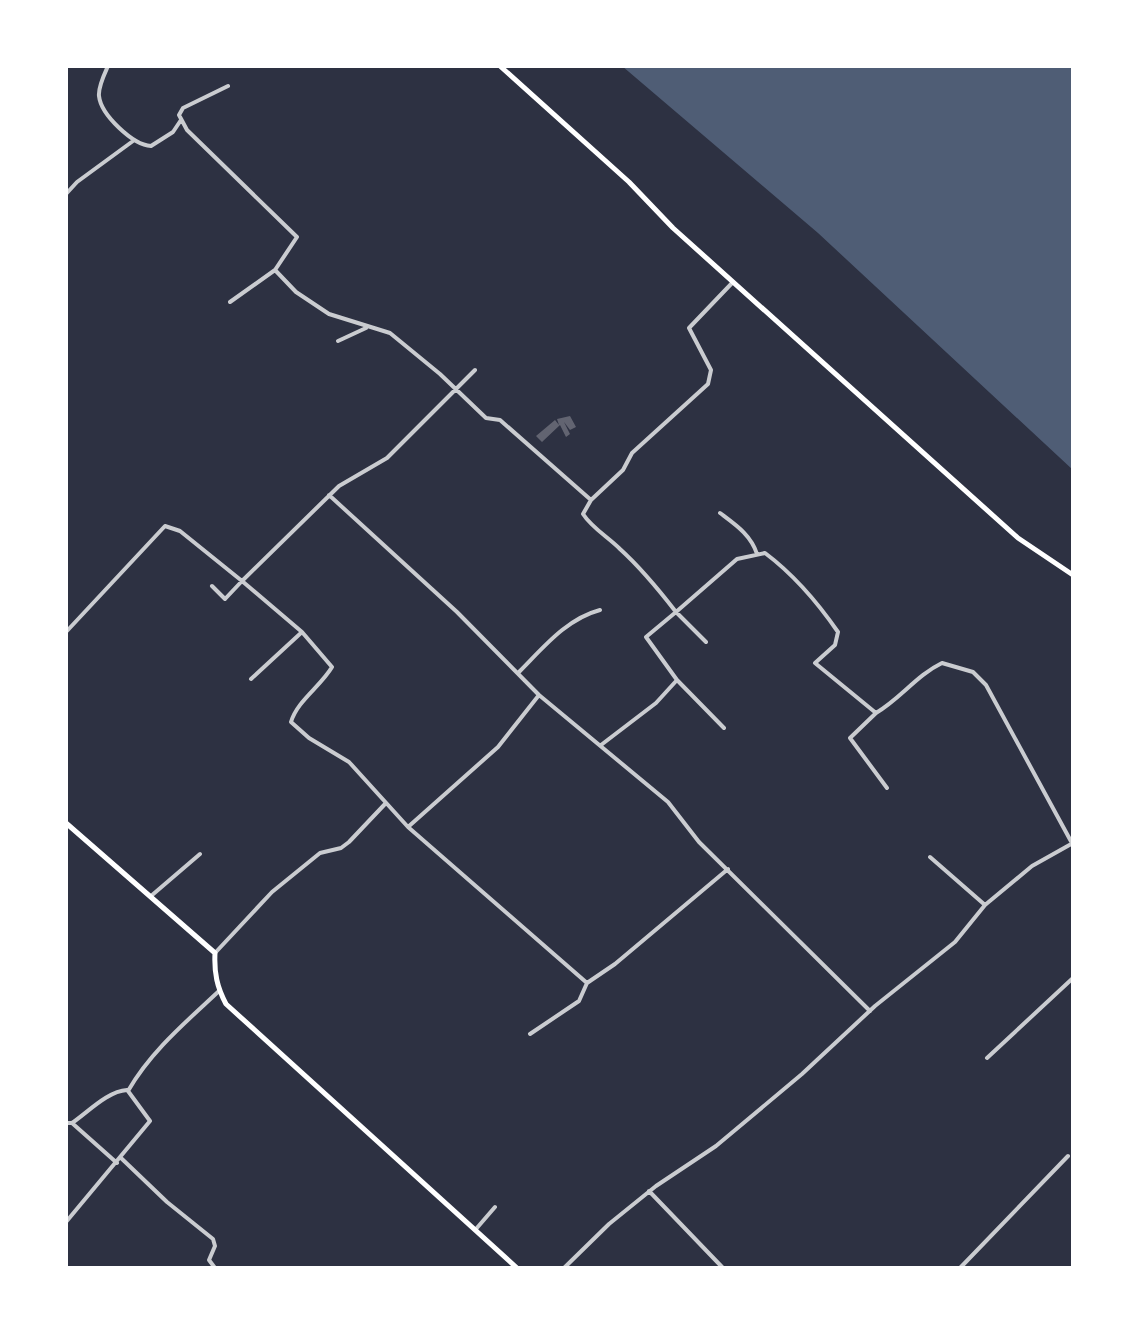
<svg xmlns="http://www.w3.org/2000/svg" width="1139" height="1334" font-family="'Noto Sans',sans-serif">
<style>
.water{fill:#4f5d75}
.building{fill:#626471}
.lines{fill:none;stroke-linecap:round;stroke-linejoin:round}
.minor{stroke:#caccd0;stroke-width:4}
.secondary{stroke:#fff;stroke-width:5}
</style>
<rect width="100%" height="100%" fill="#2d3142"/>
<path class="water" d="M622 66H1073V470L818 233Z"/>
<path class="building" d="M570 416 576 427 570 430 564 422 570 434 566 437 560 425 542 442 536 436 555 420 559 425 557 419Z"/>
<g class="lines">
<path class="minor" d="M108 66C104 75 98 87 99 96 101 115 133 145 151 146L173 132 181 120
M228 86 183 108 179 115 187 130 297 237 275 270
M66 194 77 182 133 141
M733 282 689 328 711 370 708 384 632 453 623 470 591 500 583 514C592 528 608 537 620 549 641 568 659 590 676 612L737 559 765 553C793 574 818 603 838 632L835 645 815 663 876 713C900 699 917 675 942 663L973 672 986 685 1073 845
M230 302 275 270 296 292 329 314 390 333 440 374 486 418 500 420 591 500
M338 341 366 328
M329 495 457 612 539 695 668 802 699 842 870 1011
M720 513C736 525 751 535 757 554
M212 586 225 599 242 581 302 632 332 667C321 686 297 701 291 722L309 738 349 762 408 827 587 983 615 964 728 869
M66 632 165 526 180 531 242 581 339 486 387 458 475 370
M706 642 676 612 646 637 677 680 724 728
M519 672C543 648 566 619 600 610
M251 679 302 632
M876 713 850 738 887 788
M601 745 656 703 677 680
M408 827 498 747 539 695
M930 857 985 905
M151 896 200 854
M215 953 272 892 320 853 341 848 349 842 385 804
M530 1034 579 1001 587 983
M987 1058 1073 978
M66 1123H72L117 1163
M72 1123C88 1112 108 1091 127 1090
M121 1158 167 1202 213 1239 215 1246 209 1260 215 1268
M649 1191 723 1268
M66 1222 150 1121 128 1091C151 1051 186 1022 219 991
M476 1229 495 1207
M564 1268 609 1224 656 1186 716 1146 802 1074 875 1006 955 942 985 905 1032 866 1073 843
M960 1268 1068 1156"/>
<path class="secondary" d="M500 66 629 182 673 228 1018 538 1073 575
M66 823 215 953C214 973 217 987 226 1004L517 1268"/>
</g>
<rect width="1139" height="1334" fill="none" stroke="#ffffff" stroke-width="136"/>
</svg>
